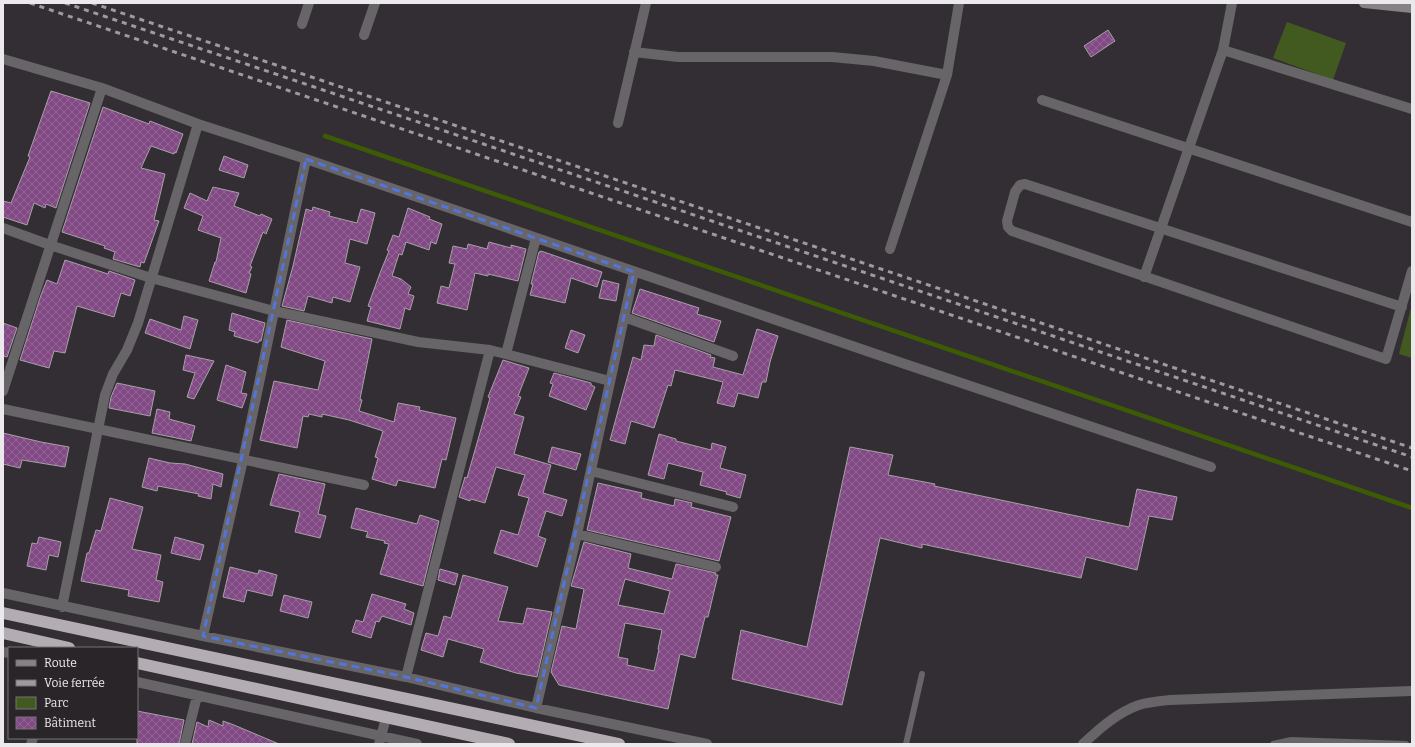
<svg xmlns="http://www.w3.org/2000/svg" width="1415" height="747" font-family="Bitter,serif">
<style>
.green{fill:#425a20}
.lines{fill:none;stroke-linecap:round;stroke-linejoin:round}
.stream{stroke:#3d5b05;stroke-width:4.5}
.building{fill:url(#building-cross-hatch);stroke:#a7a1a7;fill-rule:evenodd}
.lane{stroke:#676567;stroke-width:6}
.street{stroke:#676567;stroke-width:10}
.secondary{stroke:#868286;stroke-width:10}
.highway{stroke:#b3adb3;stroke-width:12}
.rail{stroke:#9e9a9e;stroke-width:3;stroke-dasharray:5 5;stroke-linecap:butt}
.marked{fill:none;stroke:#5175dd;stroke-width:3;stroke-dasharray:8 5;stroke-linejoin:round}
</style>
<defs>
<pattern id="building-cross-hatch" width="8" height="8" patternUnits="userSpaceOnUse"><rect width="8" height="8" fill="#824a84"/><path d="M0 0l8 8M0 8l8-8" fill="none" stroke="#946496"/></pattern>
</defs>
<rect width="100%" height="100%" fill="#332e33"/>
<path class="green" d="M1287 22 1346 43 1333 80 1273 58Z
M1412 304V358L1399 354Z"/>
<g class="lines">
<path class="stream" d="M325 136 1412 508"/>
</g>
<path class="building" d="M1108 30 1115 41 1091 57 1084 46Z
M51 91 90 103 56 208 46 204 45 208 34 203 27 225 3 217V201L11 203 30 157 28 156Z
M103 107 149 124 150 121 183 134 176 153 174 152V154L151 146 141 168 165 174 154 220 159 221 144 263 141 262 140 267 113 259 115 252 104 248 105 246 62 232Z
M224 156 248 165 244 178 219 170Z
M213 187 239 193 234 206 260 216 261 214 272 219 266 234 263 232 250 266 252 267 249 273 251 274 246 293 209 281 215 262H216L221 238 198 230 203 216 184 208 190 193 207 201Z
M313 207 330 212 329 216 357 223 361 209 375 213 367 244 350 239 345 263 360 267 350 302 333 297 332 303 308 296 304 311 282 306 293 266 306 209 312 211Z
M408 208 430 217 429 219 442 224 436 244 431 242 429 250 406 242 402 255 399 254 392 276 401 279 411 287 408 294 414 296 410 310 405 308 400 329 367 321 371 307 368 306 380 273 389 251 387 250 393 235 399 237Z
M489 242 511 248V245L526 249 518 281 488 274V276L475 273 467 310 437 303 441 286 449 288 455 264 449 263 453 246 467 249 468 244 487 249Z
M541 251 602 272 597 287 571 278 565 303 530 295 533 284H531L539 252Z
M65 260 108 274 109 271 135 280 130 296 121 293 114 317 77 306 65 353 54 351 49 368 20 360 41 295 47 280 57 284Z
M603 280 619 284 616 301 599 298Z
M640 289 699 308 697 314 721 321 714 342 632 313Z
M232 313 265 323 261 341H259L258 343 234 336 235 332 229 330Z
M184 316 198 320 190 349 145 333 150 319 181 330Z
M287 320 372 339 360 399 362 400 359 411 394 422 398 403 420 407 419 410 456 418 446 460 442 459 435 488 398 480 396 486 372 479 378 458 375 457 383 431 349 420 322 414V417L309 414 308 417 303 416 297 448 260 440 274 381 318 390 325 361 281 347Z
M3 323 17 328 7 357 3 356Z
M757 329 778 336 770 362 766 382H762L758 398 738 393 734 407 717 403 723 382 675 370 671 386 668 385 654 428 631 421 625 444 610 440 633 357 641 360 644 345 654 346 656 335 711 355 710 357 715 358 713 367 743 375Z
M571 330 585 335 578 353 565 348Z
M186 355 214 361 194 399 187 397 195 373 183 370Z
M503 360 529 368 518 396 521 397 514 414 524 417 514 454 551 465 543 493 567 500 562 516 546 511 538 536 546 539 537 567 494 553 501 530 518 535 529 498 518 495 525 475 496 467 485 503 471 499 470 501 459 497 465 477 467 478 479 436 490 398 488 397Z
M226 365 246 372 241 393 247 394 242 408 217 400Z
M554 373 591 383V385L595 387 586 410 549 396 553 384 550 383Z
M117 383 155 391 150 416 109 408 111 397Z
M157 409 170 412 169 419 195 426 191 441 152 433Z
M3 433 41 442 69 447 65 467 22 460 20 468 3 464Z
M659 434 676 439V441L711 450 712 443 726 447 720 468 746 475 740 498 726 494 727 492 700 485 703 472 668 463 664 479 648 475Z
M552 447 581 454 576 470 548 462Z
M850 447 893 455 888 475 935 484 934 486 1129 527 1137 489 1177 497 1172 520 1149 516 1137 570 1086 557 1081 578 922 544V548L880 538 842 705 732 679 741 630 807 647Z
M149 458 170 463 185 464 223 474 221 487 213 484 211 499 198 496 199 494 158 486 157 491 142 487Z
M279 474 325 484 318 514 326 516 320 538 295 532 300 512 270 505Z
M598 483 642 493 641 498 674 506 675 499 692 503 691 507 731 517 719 561 587 530Z
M110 498 143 507 132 549 161 555 156 580 163 582 159 602 128 596 129 590 81 581 87 553H89L96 530 101 531Z
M356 508 417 524 420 515 439 521 423 586 380 574 389 544 384 543 385 541 366 537 368 532 351 528Z
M39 537 61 542 58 557 49 555 46 570 27 566 32 543 37 544Z
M175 537 204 545 200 560 171 553Z
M584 542 631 554 628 568 672 579 676 564 716 573 715 575H718L708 617H705L695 658 680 654 668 709 559 685 551 672 562 626 576 629 584 589 571 586ZM625 579 670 591 664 614 618 605ZM625 623 662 630 658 649H659L654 671 627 665 628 659 618 657Z
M230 567 258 574 259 570 277 575 272 596 247 590 244 602 223 597Z
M440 569 458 574 455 585 438 580Z
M463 575 508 587 498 621 523 624 527 608 552 612 537 677 516 673 480 662 484 649 448 639 443 657 421 650 426 633 438 636 444 616 451 618Z
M372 594 406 604 404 609 414 613 411 625 382 616 379 622 376 621 371 638 352 632 356 620 363 622Z
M284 595 312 602 308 618 280 611Z
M137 711 184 720 179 744H137Z
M209 720 223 726V721L234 725 279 744H192L197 722 208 727Z"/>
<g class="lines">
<path class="lane" d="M906 744 922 674
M1273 744 1291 740 1406 744"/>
<path class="street" d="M302 24 309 3
M364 35 375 3
M1223 50 1412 109
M634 52 678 57H832L874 61 947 75
M3 59 102 88 198 124 306 159 899 362 1211 467
M1042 100 1412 222
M618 123 646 3
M3 228 50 245 151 278 274 311 418 342 490 350 610 381
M890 249 947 75 959 3
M1144 277 1223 50 1232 3
M1402 307 1025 184 1020 185 1015 192 1007 221 1008 227 1012 231 1386 359 1412 271
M624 317 733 356
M506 354 536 238
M3 391 102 88
M3 409 364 485
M591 471 733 507
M577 534 716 567
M3 593 203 636 406 677 536 708 707 744
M62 607 105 395 113 374 127 350 138 323 198 124
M203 636 243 460 306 159
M3 652 9 653
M406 677 490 350
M137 682 417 744
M536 708 577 534 634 272
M31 744 33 738
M185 744 197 696
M379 744 386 718
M1083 744C1099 729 1118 712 1139 705 1149 702 1160 701 1170 700L1412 691"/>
<path class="secondary" d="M1364 3 1412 8"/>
<path class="highway" d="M3 613 619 744
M3 633 69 648
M137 663 509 744"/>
<path class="rail" d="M30 3 1412 471
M65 3 1412 457
M92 3 1412 448"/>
</g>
<path class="marked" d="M306 159 634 272 536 708 406 677 203 636Z"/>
<rect width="1415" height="747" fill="none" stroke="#ece9ec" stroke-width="8"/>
<rect x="8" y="647" width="130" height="92" fill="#292529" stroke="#777377"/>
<rect x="16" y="660" width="20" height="6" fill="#868286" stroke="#777377"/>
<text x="44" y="667" font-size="12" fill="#ece9ec">Route</text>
<rect x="16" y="680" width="20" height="6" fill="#9e9a9e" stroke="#777377"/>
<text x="44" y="687" font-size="12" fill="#ece9ec">Voie ferrée</text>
<rect x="16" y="697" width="20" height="12" fill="#425a20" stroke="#777377"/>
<text x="44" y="707" font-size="12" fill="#ece9ec">Parc</text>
<rect x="16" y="717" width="20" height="12" fill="url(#building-cross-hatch)" stroke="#777377"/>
<text x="44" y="727" font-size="12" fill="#ece9ec">Bâtiment</text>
</svg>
